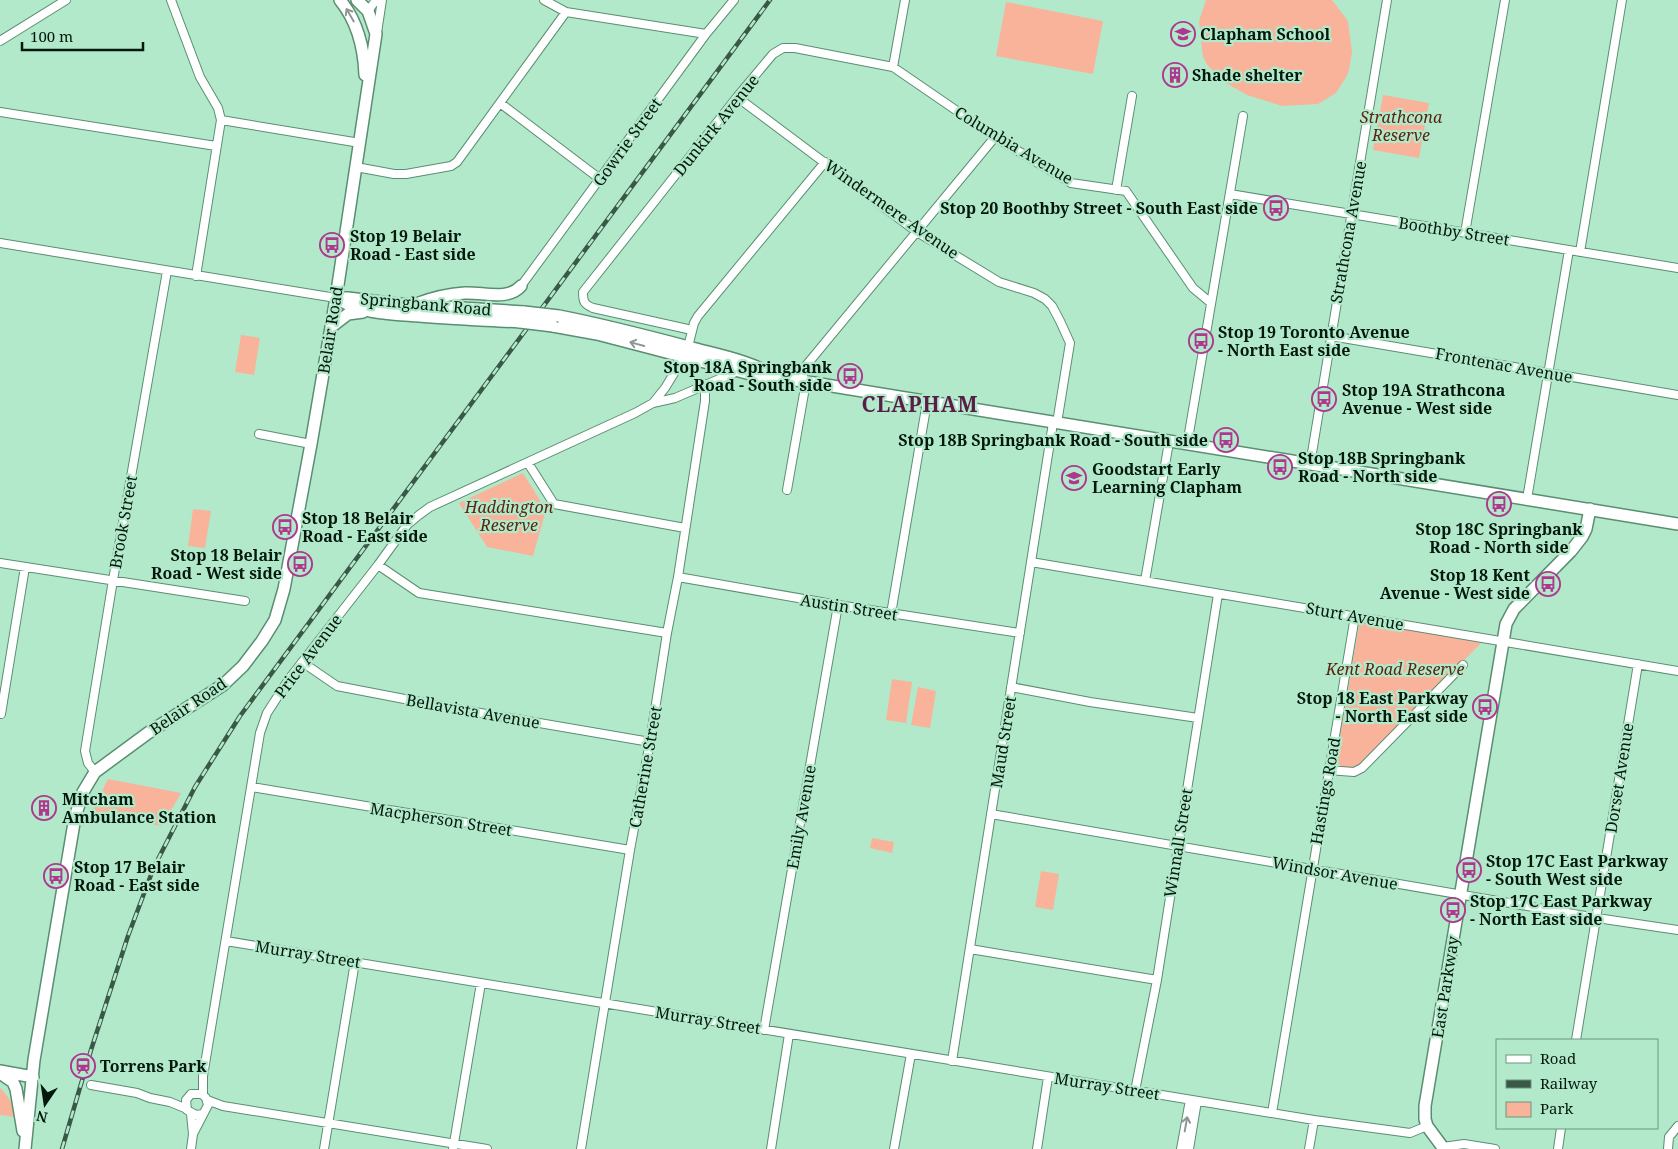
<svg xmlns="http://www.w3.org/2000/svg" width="1678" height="1149" font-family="'Noto Serif',serif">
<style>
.green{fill:#f9b39a}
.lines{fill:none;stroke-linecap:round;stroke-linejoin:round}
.street-casing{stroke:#5a8e72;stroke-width:10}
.secondary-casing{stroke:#5a8e72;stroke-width:14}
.street{stroke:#fff;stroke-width:8}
.secondary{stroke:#fff;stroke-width:11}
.rail-casing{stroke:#3a5848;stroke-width:4.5}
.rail{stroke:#b2e9ca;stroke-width:2.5;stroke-dasharray:8;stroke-linecap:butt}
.secondary-bridge-casing{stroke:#5a8e72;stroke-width:14;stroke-linecap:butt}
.secondary-bridge{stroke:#fff;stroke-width:11}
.oneway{stroke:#8e9793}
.labels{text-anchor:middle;stroke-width:4.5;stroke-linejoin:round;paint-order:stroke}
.poi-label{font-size:16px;font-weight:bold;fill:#04180e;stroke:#b2e9ca;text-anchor:start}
.park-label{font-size:16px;font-style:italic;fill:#5b2410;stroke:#b2e9ca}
.street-label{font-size:16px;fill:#04180e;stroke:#b2e9ca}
.district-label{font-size:21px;font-weight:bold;letter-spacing:1px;fill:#571e47;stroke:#b2e9ca}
</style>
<rect width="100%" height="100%" fill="#b2e9ca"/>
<path class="green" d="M1206 0H1332L1348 21 1352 53 1348 74 1336 93 1318 104 1282 106 1247 95 1224 82 1208 66 1203 57 1199 21Z
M1006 2 1103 21 1093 74 996 56Z
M1383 95 1429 103 1419 158 1373 150Z
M241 335 260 338 254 375 235 372Z
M523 473 546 510 533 556 487 547 459 503Z
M193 509 211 511 205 548 188 546Z
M1360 619 1483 641 1361 765 1352 769 1342 768 1336 761Z
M892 679 912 682 906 723 886 720Z
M918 687 936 691 930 728 911 725Z
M108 779 181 793 162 826 91 813Z
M872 838 894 842 892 853 870 848Z
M1041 871 1059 874 1053 910 1035 907Z
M0 1088C10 1097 13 1105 15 1117L0 1115Z"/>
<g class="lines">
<defs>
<path id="street" d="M171 0 200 77 218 108 221 120 360 143
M544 0 566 12
M368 11 376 0
M377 33 382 0
M0 41 66 0
M893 67 905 0
M737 97 917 232 999 282 1034 293 1045 299 1052 306 1060 321 1070 343 1057 423
M500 103 600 179
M0 112 216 146
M356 167 394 174H406L451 166 457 162 566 12 706 34
M1116 190 1132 96
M1230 194 1678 268
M1465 233 1505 0
M0 243 336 298
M1580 252 1622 0
M196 276 221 120
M521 286 706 34 734 0
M692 330 593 308C584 304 583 302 583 292L737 97 773 54 783 48H795L893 67 995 137 1071 183 1126 191 1193 288 1211 303
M1331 336 1678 395
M688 347 694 323 698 316 825 162
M802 381 804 368 995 137
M653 403 665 388 684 357
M259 434 311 444
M1187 445 1243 116
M528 463 554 504 685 528
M1310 465 1387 0
M787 490 806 382
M1527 499 1569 250
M1031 562 1678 671
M0 563 245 601
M378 565 419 593 667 633
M678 577 838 605 1020 633
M1145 581 1169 442
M891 614 927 402
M302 662 337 686 446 707 650 742
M1011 687 1090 702 1198 718
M1 714 25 567
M1328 770 1354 772 1362 768 1463 665
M95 772 88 763 85 751 113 580 167 271
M252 787 630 850
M991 814 1597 918 1678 930
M226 941 1314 1120 1410 1133 1427 1126
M970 949 1157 980
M764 1030 838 605
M1576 1040 1638 664
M952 1061 1053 423
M91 1085 137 1093 150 1098 170 1102 187 1109
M1135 1091 1157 980 1218 594
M203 1095V1076L260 733 267 713 289 679 378 565 407 525 419 515 430 507 635 413 653 403 675 398 738 371
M207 1100 223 1106 487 1149
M1272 1113 1355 616
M193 1134 208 1105 206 1098 202 1094H191L186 1100 187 1110 196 1115 203 1114
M1443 1147 1464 1144 1495 1149
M191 1149 193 1134 191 1114
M324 1149 355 962
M453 1149 481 983
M581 1149 630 850 650 742 667 633 678 577 705 401V384
M771 1149 789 1034
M894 1149 911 1054
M1037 1149 1048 1077
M1181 1149 1190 1100
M1189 1149 1197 1101
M1309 1149 1314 1120
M1558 1149 1561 1128
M1668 1149 1669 1137 1678 1126"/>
<path id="secondary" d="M340 0C358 22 364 47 365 75
M336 298H348L397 304 524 312
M340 300C363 314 393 314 419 316 453 319 487 320 520 322
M416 304C432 298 448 294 465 293 483 292 508 301 521 286
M559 316C605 325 651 337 696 349 723 356 752 362 775 376
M553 326 597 334 758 376 777 377 1678 524
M331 327 348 314 363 312
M0 1071 33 1077
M0 1073 13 1082 16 1089 23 1131
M25 1149 34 1060 75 817 83 792 95 772 148 733 223 685 243 666 262 641 275 620 284 589 311 444 336 298 376 34 368 11 357 0
M1444 1149 1427 1126 1425 1119V1106L1506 624 1514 609 1571 551 1582 537 1586 529 1590 509"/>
</defs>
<use href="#street" class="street-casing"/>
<use href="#secondary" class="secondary-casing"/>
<use href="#street" class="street"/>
<use href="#secondary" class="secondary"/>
<defs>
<path id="rail" d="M62 1149 91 1050 128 936 154 867 195 787 240 716 770 0"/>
</defs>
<use href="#rail" class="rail-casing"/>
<use href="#rail" class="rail"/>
<defs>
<path id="secondary-bridge" d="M524 312 559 316
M520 322 553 326"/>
</defs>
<use href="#secondary-bridge" class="secondary-bridge-casing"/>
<use href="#secondary-bridge" class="secondary-bridge"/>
</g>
<defs><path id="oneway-shaft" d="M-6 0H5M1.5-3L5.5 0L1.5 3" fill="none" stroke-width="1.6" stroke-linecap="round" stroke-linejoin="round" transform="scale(1.25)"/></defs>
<g class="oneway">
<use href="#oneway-shaft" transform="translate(350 15) rotate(-120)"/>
<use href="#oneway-shaft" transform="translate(637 344) rotate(-165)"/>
<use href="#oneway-shaft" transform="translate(1186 1124) rotate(-80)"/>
</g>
<defs>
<symbol id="school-ring" viewBox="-11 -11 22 22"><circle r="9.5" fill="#b2e9ca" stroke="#ae388f" stroke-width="1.5"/><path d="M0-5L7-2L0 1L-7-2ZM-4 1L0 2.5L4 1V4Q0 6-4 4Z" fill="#ae388f"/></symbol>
<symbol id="building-ring" viewBox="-11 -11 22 22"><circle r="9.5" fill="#b2e9ca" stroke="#ae388f" stroke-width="1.5"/><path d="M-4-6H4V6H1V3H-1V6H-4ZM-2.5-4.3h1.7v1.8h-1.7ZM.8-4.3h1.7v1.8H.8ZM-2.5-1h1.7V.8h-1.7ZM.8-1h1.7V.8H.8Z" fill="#ae388f"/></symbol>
<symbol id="bus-ring" viewBox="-11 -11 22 22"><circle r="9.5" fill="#b2e9ca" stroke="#ae388f" stroke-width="1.5"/><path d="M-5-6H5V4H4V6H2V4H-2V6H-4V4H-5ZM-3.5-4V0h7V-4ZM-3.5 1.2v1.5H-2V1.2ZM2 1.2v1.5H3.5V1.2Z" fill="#ae388f"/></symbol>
<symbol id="station-ring" viewBox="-11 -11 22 22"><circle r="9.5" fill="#b2e9ca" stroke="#ae388f" stroke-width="1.5"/><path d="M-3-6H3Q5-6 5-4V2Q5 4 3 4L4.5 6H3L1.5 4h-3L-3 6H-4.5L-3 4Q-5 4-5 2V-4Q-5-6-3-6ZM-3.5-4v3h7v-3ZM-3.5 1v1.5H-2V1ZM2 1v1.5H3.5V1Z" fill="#ae388f"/></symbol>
</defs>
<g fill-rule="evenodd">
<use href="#school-ring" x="1169" y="20" width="28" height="28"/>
<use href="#building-ring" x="1161" y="61" width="28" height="28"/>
<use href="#bus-ring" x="1262" y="194" width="28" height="28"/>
<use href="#bus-ring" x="318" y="231" width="28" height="28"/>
<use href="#bus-ring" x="1187" y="327" width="28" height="28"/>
<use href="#bus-ring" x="836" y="362" width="28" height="28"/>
<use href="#bus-ring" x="1310" y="385" width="28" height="28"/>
<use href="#bus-ring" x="1212" y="426" width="28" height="28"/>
<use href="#bus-ring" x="1266" y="453" width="28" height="28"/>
<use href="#school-ring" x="1060" y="464" width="28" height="28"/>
<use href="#bus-ring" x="1485" y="490" width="28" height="28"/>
<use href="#bus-ring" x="271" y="513" width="28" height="28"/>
<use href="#bus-ring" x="286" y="550" width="28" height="28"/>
<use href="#bus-ring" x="1534" y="570" width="28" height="28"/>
<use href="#bus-ring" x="1471" y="693" width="28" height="28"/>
<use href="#building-ring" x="30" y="794" width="28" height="28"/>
<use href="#bus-ring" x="1455" y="856" width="28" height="28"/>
<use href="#bus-ring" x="42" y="862" width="28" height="28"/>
<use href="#bus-ring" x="1439" y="896" width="28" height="28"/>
<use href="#station-ring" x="69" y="1052" width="28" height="28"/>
</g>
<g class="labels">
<g class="poi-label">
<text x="1200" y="40">Clapham School</text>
<text x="1192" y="81">Shade shelter</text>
<text x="1258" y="214" text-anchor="end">Stop 20 Boothby Street - South East side</text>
<text x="350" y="242">Stop 19 Belair<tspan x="350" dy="18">Road - East side</tspan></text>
<text x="1218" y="338">Stop 19 Toronto Avenue<tspan x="1218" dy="18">- North East side</tspan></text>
<text x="832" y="373" text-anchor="end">Stop 18A Springbank<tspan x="832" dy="18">Road - South side</tspan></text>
<text x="1342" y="396">Stop 19A Strathcona<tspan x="1342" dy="18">Avenue - West side</tspan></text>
<text x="1208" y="446" text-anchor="end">Stop 18B Springbank Road - South side</text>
<text x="1298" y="464">Stop 18B Springbank<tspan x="1298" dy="18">Road - North side</tspan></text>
<text x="1092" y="475">Goodstart Early<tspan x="1092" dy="18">Learning Clapham</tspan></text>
<text x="302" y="524">Stop 18 Belair<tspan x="302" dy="18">Road - East side</tspan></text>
<text x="1499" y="535" text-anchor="middle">Stop 18C Springbank<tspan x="1499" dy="18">Road - North side</tspan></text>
<text x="282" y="561" text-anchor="end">Stop 18 Belair<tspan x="282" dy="18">Road - West side</tspan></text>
<text x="1530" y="581" text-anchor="end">Stop 18 Kent<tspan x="1530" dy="18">Avenue - West side</tspan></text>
<text x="1468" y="704" text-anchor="end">Stop 18 East Parkway<tspan x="1468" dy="18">- North East side</tspan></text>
<text x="62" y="805">Mitcham<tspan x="62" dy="18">Ambulance Station</tspan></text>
<text x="1486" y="867">Stop 17C East Parkway<tspan x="1486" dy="18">- South West side</tspan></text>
<text x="74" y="873">Stop 17 Belair<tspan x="74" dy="18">Road - East side</tspan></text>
<text x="1470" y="907">Stop 17C East Parkway<tspan x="1470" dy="18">- North East side</tspan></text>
<text x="100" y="1072">Torrens Park</text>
</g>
<g class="park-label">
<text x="1401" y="123">Strathcona<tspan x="1401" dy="18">Reserve</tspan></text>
<text x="509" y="513">Haddington<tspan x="509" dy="18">Reserve</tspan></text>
<text x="1395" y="675">Kent Road Reserve</text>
</g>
<g class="street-label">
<text transform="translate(716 125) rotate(-51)" y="6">Dunkirk Avenue</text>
<text transform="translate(627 142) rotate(-54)" y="6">Gowrie Street</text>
<text transform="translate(1014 145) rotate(31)" y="6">Columbia Avenue</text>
<text transform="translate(892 209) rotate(35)" y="6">Windermere Avenue</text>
<text transform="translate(1454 231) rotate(9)" y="6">Boothby Street</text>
<text transform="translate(1348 232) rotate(-80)" y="6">Strathcona Avenue</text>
<text transform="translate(426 304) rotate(5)" y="6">Springbank Road</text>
<text transform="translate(330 330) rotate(-81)" y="6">Belair Road</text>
<text transform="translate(1504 365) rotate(10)" y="6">Frontenac Avenue</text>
<text transform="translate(123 522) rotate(-80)" y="6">Brook Street</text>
<text transform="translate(849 607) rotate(9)" y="6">Austin Street</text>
<text transform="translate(1355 616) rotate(10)" y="6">Sturt Avenue</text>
<text transform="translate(308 656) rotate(-53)" y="6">Price Avenue</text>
<text transform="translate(188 706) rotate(-34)" y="6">Belair Road</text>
<text transform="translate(473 711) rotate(10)" y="6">Bellavista Avenue</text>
<text transform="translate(1003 742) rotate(-81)" y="6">Maud Street</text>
<text transform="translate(645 767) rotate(-80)" y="6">Catherine Street</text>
<text transform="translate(1619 778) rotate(-81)" y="6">Dorset Avenue</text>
<text transform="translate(1325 791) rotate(-80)" y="6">Hastings Road</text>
<text transform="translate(801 817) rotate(-80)" y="6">Emily Avenue</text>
<text transform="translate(441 819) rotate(9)" y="6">Macpherson Street</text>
<text transform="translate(1178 843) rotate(-81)" y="6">Winnall Street</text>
<text transform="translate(1335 873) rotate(10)" y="6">Windsor Avenue</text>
<text transform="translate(308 954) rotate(9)" y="6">Murray Street</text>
<text transform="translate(1445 987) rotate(-81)" y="6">East Parkway</text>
<text transform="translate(708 1020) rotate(9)" y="6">Murray Street</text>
<text transform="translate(1107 1086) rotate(9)" y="6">Murray Street</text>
</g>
<g class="district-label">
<text x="920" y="412">CLAPHAM</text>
</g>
</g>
<rect x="1496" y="1039" width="162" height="90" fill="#b2e9ca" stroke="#6c957f"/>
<rect x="1506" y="1055" width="25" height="8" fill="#ffffff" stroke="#6c957f"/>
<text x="1540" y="1064" font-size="15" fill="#04180e">Road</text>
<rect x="1506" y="1080" width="25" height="8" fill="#3a5848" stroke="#6c957f"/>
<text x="1540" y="1089" font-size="15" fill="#04180e">Railway</text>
<rect x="1506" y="1102" width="25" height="15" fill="#f9b39a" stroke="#6c957f"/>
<text x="1540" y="1114" font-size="15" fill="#04180e">Park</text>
<g transform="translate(45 1104) rotate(193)" stroke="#b2e9ca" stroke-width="4" paint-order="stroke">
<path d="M0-4L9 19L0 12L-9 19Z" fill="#04180e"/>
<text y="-8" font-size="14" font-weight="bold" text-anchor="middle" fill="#04180e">N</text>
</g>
<path d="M22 42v8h121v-8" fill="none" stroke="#04180e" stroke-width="2.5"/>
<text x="30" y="42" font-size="15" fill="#04180e" stroke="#b2e9ca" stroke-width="4" paint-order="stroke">100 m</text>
</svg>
